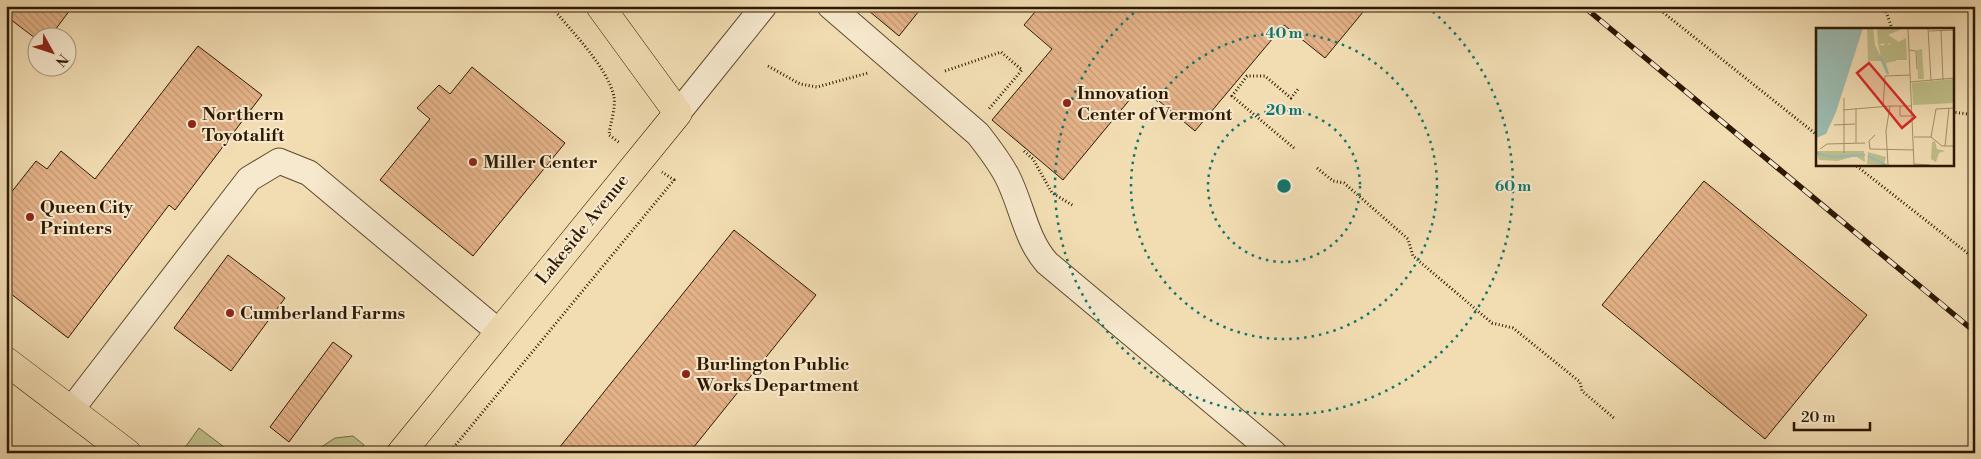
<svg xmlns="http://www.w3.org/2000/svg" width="1981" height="459" font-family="'Libre Bodoni',serif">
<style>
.grass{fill:#bfbf89;stroke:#766c44}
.building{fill:url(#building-back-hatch);stroke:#2d1900}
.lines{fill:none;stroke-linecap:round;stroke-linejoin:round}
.minor-casing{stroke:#5e4a2d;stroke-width:27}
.major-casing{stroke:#2d1900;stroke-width:29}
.path{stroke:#2d1900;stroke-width:3;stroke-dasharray:1 2.5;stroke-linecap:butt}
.minor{stroke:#f7e9ce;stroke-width:25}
.major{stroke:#f2ddb3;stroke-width:28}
.rail-casing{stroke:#2d1900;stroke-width:5.5}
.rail{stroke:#f7e9ce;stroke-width:4;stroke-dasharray:11;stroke-linecap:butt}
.ring{fill:none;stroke:#0f766e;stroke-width:2.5;stroke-dasharray:2.5 5}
.poi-dot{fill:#8f2418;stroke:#f7e9ce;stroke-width:2}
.labels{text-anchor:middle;stroke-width:4;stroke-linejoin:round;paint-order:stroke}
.poi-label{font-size:18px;font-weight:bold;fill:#2d1900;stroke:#f7e9ce;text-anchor:start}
.street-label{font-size:18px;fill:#2d1900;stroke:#f7e9ce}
.inset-river{fill:none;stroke:#9cbbb2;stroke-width:2.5}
.inset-road{fill:none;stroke:#a38f6b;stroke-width:1}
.view{fill:#d62828;fill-opacity:0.15;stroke:#d62828;stroke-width:2.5}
.inset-edge{fill:none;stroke:#2d1900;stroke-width:2.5}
.centre{fill:#0f766e;stroke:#f7e9ce;stroke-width:2.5}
.ring-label{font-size:15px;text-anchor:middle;font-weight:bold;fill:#0f766e;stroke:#f7e9ce;stroke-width:4;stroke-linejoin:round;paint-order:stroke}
</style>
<defs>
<pattern id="building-back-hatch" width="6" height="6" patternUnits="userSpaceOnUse" patternTransform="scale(1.25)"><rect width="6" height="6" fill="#e5b389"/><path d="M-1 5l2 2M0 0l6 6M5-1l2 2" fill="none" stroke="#c59974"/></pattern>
</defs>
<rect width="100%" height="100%" fill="#f2ddb3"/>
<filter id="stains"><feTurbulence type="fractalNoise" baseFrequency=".004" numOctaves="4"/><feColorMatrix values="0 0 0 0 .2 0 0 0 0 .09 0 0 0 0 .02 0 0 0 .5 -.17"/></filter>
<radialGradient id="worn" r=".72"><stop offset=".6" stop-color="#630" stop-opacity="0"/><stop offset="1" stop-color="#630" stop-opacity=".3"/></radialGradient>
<path class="grass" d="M199 428 232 453H181Z
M353 436 364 445 358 453H312L335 438Z"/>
<path class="building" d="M6 6H73L49 38H35L6 16Z
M863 6H923L899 36Z
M1040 6H1368L1325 58 1284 25 1195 131 1141 86 1063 180 992 120 1052 49 1024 25Z
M198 46 262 95 175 210 169 205 68 338 6 290V199L36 161 47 169 61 151 95 179Z
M472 67 565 143 473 256 380 180 430 119 417 108 439 85 450 94Z
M1704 181 1867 315 1765 439 1602 305Z
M734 230 816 295 689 453H555Z
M228 255 285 298 231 371 174 328Z
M333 342 352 356 289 442 270 427Z"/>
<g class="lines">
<defs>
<path id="minor" d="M830 6 978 134C989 148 999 161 1007 176 1022 205 1025 238 1047 263L1274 453
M678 113 764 6
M71 410 249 179 279 161 309 173 499 332"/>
<path id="major" d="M6 361 127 453
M401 453 678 113 600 6"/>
</defs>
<use href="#minor" class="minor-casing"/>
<use href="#major" class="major-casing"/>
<path class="path" d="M551 6C570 30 608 67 614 97 616 108 610 124 609 135L620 143
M1655 6 1817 135
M1882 6 1887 14 1892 29
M768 66 800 84 817 87 868 73
M945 71 1001 52 1022 70 988 110
M1952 112 1975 115
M1294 148 1232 96 1247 76H1265L1291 98 1299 88
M1024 151 1033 159 1052 193 1074 206
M1854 164 1975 259
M1317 168 1333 181 1344 183 1408 239 1413 256 1492 323 1513 328 1580 382 1582 391 1614 418
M449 453 674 180 662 172"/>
<use href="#minor" class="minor"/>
<use href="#major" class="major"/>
<defs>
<path id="rail" d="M1583 6 1975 332"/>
</defs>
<use href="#rail" class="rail-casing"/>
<use href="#rail" class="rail"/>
</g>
<g class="ring">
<circle cx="1284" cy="186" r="76"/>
<circle cx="1284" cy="186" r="153"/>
<path d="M1427 7A229 229 0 1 1 1141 7"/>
</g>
<g class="poi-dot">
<circle cx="1067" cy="103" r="5"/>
<circle cx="192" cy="124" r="5"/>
<circle cx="473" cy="162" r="5"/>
<circle cx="30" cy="217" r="5"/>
<circle cx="230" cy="313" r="5"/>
<circle cx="686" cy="374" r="5"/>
</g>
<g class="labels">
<g class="poi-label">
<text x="1077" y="99">Innovation<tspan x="1077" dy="21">Center of Vermont</tspan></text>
<text x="202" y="120">Northern<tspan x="202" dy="21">Toyotalift</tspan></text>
<text x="483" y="168">Miller Center</text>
<text x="40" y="213">Queen City<tspan x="40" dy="21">Printers</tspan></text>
<text x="240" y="319">Cumberland Farms</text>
<text x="696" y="370">Burlington Public<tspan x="696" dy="21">Works Department</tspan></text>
</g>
<g class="street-label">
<text transform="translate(582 229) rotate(-51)" y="6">Lakeside Avenue</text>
</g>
</g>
<g transform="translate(1816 28)">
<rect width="138" height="138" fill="#f2ddb3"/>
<path d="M61 0H88L72 7 83 14 90 10 91 32H78L74 15 62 16ZM106 21 108 51H102L101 22ZM119 113 121 121 129 123 123 125 120 134 115 131 116 114ZM0 123H48L49 134 39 128 22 133 3 132ZM52 124 70 129 68 137 51 136Z" fill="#bfbf89"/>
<path d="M51 0H57L59 17 65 29 62 16 67 18 70 14 77 19 80 33 70 35 73 46 65 33H52Z" fill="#bfbf89"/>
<path d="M137 51V75L97 77 96 55Z" fill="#bfbf89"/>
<path d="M0 0H47L20 84 10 106 0 110Z" fill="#9cbbb2"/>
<path class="inset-river" d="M64 28 72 46M0 125 17 129 49 127M52 128 70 137"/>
<path class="inset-road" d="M92 0 98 137M112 0 115 53M125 2 127 52M113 3 138 2M93 22 100 23 101 41M94 54 138 50M84 78V88H95M67 79 69 48 94 47M40 80V115M27 82 74 78M18 97 39 96M59 107 53 113 54 121 98 122M98 109H115L126 118H138M115 109 120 81 138 80M129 118 133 80M4 121 11 116 49 115M28 125V70M98 136 114 137M72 137 70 103 74 78H96"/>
<path class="view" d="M53 35 99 89 86 100 41 45Z"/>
<rect width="138" height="138" class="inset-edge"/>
</g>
<circle cx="1284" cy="186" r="8" class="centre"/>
<g class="ring-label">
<text x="1284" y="38">40 m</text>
<text x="1284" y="115">20 m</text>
<text x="1513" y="191">60 m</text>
</g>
<rect width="1981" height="459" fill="none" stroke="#f2ddb3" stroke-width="25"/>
<rect x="8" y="8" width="1966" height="444" fill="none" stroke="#2d1900" stroke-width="2.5"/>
<rect x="12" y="12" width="1956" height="434" fill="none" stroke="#2d1900"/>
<g transform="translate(52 52) rotate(130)"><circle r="24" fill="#f7e9ce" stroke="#a6967c"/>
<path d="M0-4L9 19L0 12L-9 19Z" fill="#8f2418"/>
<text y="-8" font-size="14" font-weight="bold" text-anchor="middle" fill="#2d1900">N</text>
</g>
<path d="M1794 422v8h76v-8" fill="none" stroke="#2d1900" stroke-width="2.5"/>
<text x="1801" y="422" font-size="15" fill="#2d1900" stroke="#f7e9ce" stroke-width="4" paint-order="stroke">20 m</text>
<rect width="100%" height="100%" filter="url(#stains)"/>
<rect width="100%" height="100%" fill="url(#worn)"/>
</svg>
